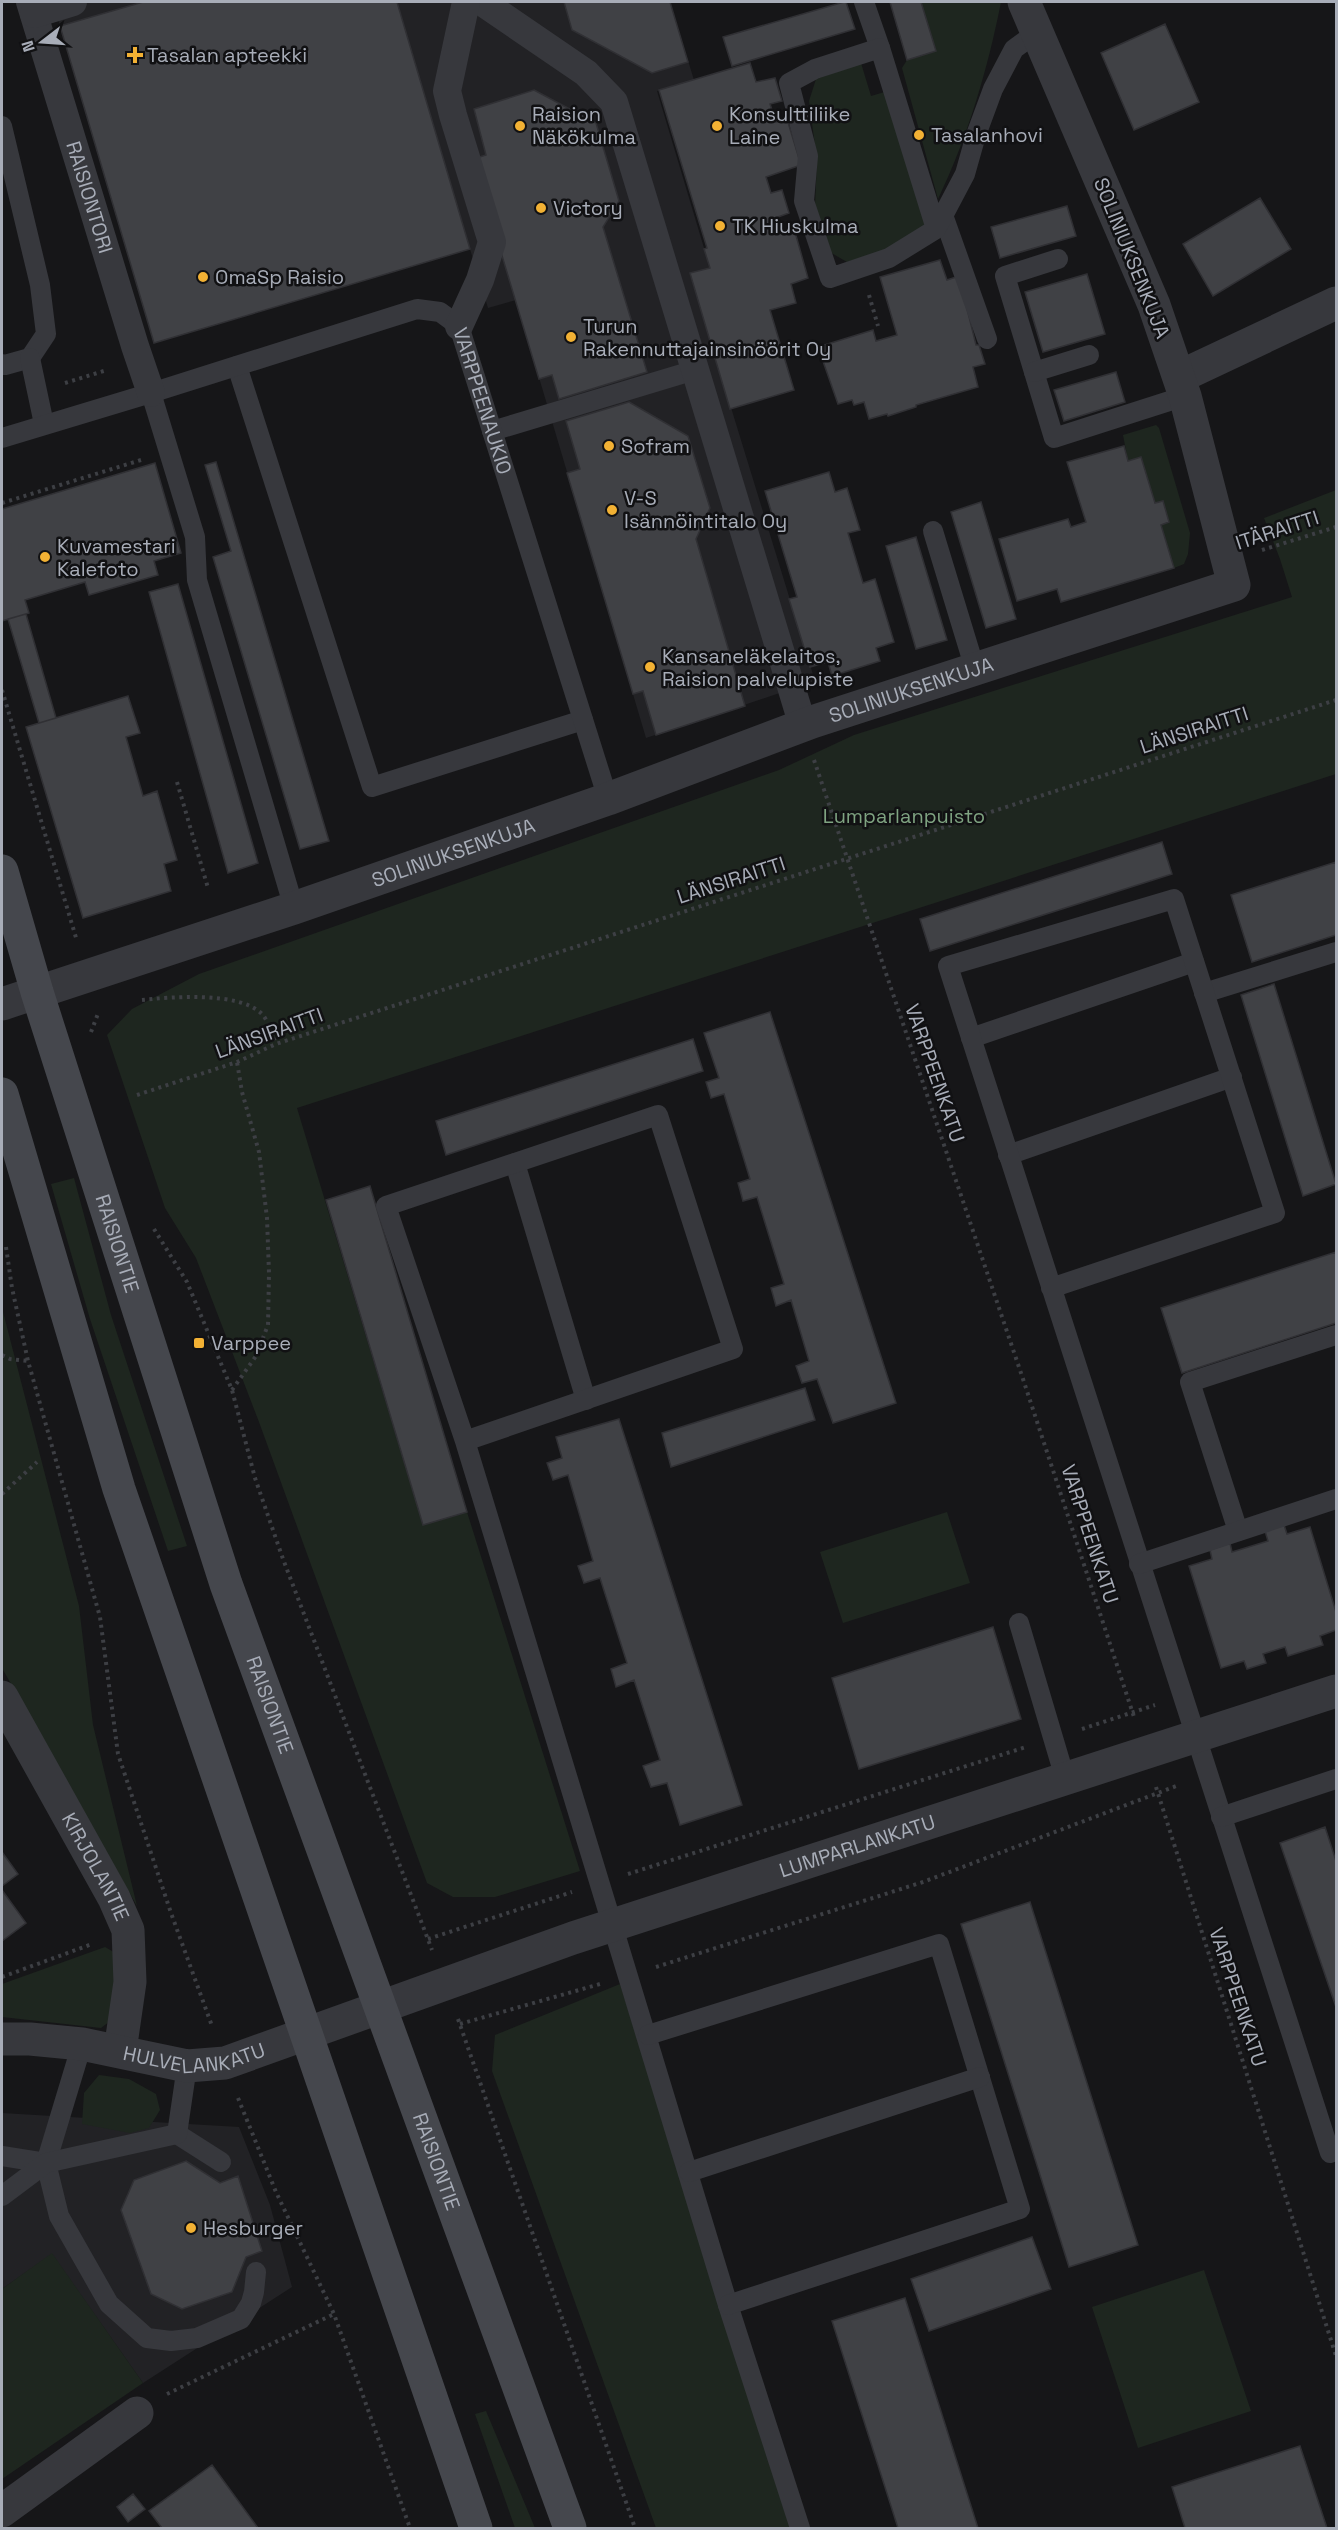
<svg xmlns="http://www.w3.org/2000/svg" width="1338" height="2530" font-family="'Space Grotesk',sans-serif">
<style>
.built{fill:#222225}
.green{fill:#1e261f}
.building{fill:#404145;stroke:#303034;stroke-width:1.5}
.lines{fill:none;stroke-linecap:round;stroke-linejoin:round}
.path{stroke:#3d3f44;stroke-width:4;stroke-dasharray:3 4.5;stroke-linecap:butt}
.service{stroke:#37383d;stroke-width:20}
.pedestrian{stroke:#37383d;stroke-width:28}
.minor{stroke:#37383d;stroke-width:33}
.secondary{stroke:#45474d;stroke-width:33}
.poi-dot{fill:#f2b134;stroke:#111113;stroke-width:2}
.labels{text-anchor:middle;stroke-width:5;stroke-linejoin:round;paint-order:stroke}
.poi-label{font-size:20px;fill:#a8adb8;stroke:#111113;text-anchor:start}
.street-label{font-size:20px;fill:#a8adb8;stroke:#111113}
.park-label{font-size:20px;fill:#7fa381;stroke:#111113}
</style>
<rect width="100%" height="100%" fill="#161618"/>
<path class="built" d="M53 2H670L694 80 657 91 710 268 690 274 815 681 646 738 516 300 488 308 470 249 154 343Z
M2 2113 239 2127 270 2205 292 2287 143 2383 52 2254 2 2289Z"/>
<path class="green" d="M921 2H1001C988 68 968 137 938 199L902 68 907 60 936 51Z
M861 63 871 96 888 91 928 221 912 238 881 252 847 262 828 251 815 206 817 160 809 101 816 79Z
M1156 425 1159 428 1190 533 1188 554 1184 564 1174 568 1161 525 1169 522 1163 501 1155 503 1141 457 1128 461 1123 435Z
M1336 490V774L297 1108 423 1525 467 1512 580 1871 495 1897H453L427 1883 259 1422 196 1258 165 1208 107 1035 132 1009 199 974 779 770 854 735 1292 597 1280 559 1264 518Z
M74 1178 111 1315 187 1546 168 1551 90 1319 51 1184Z
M2 1308 79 1606 93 1725 137 1906 2 1668Z
M947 1512 970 1583 843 1623 820 1552Z
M105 1947 117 1954 114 2018 101 2028 2 2017V1984Z
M620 1984 794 2528H656L492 2071 495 2035Z
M99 2075 129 2079 156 2094 160 2110 149 2128 130 2133 82 2124 84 2093Z
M52 2253 143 2383 2 2479V2289Z
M1204 2270 1251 2411 1138 2448 1092 2307Z
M486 2411 535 2528H515L475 2414Z"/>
<path class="building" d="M143 2H397L470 249 154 343 60 26Z
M564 2H670L688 62 652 73 572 30Z
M844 2H846L855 29 732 66 723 37Z
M890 2H921L936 51 907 60Z
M1165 24 1199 102 1134 130 1101 53Z
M750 63 756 82 775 78 782 101 770 104 776 122 787 119 801 165 766 177 771 193 782 190 789 213 778 217 783 235 795 232 808 278 791 284 796 303 770 310 794 390 730 409 690 273 710 268 704 249 707 248 659 90Z
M534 90 596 123 619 201 603 227 647 372 559 399 552 375 539 379 473 159 486 155 474 109Z
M1260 198 1291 249 1213 296 1183 244Z
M1067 206 1076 236 1000 258 991 227Z
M940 260 947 280 959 276 976 345H979L985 364 973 367 978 387 916 405V407L888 416 887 414 869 419 864 402 854 405 852 400 838 404 818 347 873 330 876 341 897 335 880 277Z
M1087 274 1105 334 1043 352 1025 292Z
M1116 372 1125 402 1064 421 1054 390Z
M629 402 688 436 710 508 696 539 745 706 656 735 643 691 633 694 567 473 580 469 566 421Z
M1124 446 1128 461 1141 457 1155 503 1163 501 1169 522 1161 525 1174 568 1061 602 1057 589 1017 601 999 539 1068 519 1071 527 1086 522 1067 462Z
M216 462 329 841 300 849 213 557 231 551 205 465Z
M155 463 181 553 154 561 158 575 89 595 85 582 25 600 29 613 2 621V509Z
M829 472 835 492 847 488 860 530 848 533 863 583 875 579 894 642 876 648 880 661 832 676 828 662 810 667 789 599 797 597 765 491Z
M981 502 1016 619 986 628 951 512Z
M916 537 947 640 916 649 886 546Z
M178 584 258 863 228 873 149 592Z
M26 614 56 718 39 723 8 619Z
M128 696 140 733 126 737 143 796 157 791 177 860 164 864 171 891 83 918 26 727Z
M1162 842 1172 874 930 951 920 919Z
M1336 862V935L1252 962 1231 895Z
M1274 984 1336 1184 1303 1196 1241 995Z
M770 1012 896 1403 833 1423 817 1379 802 1383 796 1366 809 1361 791 1300 776 1306 771 1288 784 1284 757 1197 743 1201 738 1183 750 1179 724 1094 711 1098 706 1082 719 1078 704 1033Z
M693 1039 703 1071 446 1155 436 1121Z
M370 1186 467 1512 423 1525 326 1200Z
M1336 1252V1323L1182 1373 1161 1308Z
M805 1388 815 1420 671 1467 662 1433Z
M619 1419 742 1805 680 1825 667 1783 651 1787 643 1766 660 1760 634 1680 616 1687 611 1669 627 1663 600 1578 584 1583 578 1566 593 1561 568 1475 553 1480 547 1463 562 1458 556 1437Z
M1284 1525 1287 1534 1310 1527 1336 1612V1630L1320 1636 1323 1645 1288 1656 1285 1647 1263 1654 1266 1663 1247 1669 1244 1661 1221 1668 1189 1566 1212 1559 1210 1550 1230 1543 1232 1552 1268 1541 1265 1531Z
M993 1627 1021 1719 859 1769 832 1678Z
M1325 1827 1336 1861V2007L1280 1843Z
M2 1852 18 1874 2 1886Z
M2 1890 26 1923 2 1941Z
M1030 1902 1138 2245 1069 2267 961 1924Z
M186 2161 220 2183 238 2176 262 2251 246 2257 232 2292 182 2309 151 2294 121 2210 134 2180Z
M1032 2237 1051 2289 929 2331 911 2279Z
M905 2298 978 2528H898L832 2321Z
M1300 2446 1327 2528H1185L1172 2487Z
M212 2465 258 2528H162L149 2511Z
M133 2494 145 2509 128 2522 117 2507Z"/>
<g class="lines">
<path class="path" d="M869 295 878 326
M65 383 107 370
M2 503 141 460
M1262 550 1336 527
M2 690 77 941
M814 760 1023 1379 1134 1717
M177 782 208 888
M142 1000C171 997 239 991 262 1014 268 1020 272 1035 276 1044
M91 1032 99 1011
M137 1095 237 1062 276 1044 1336 700
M154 1229 187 1282 232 1390 255 1478 283 1559 432 1950
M6 1247 12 1288 28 1361 100 1617 118 1754 171 1913 212 2026
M2 1355 10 1359 28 1361
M232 1390 256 1356 268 1325 269 1273 267 1218 259 1152 242 1092 237 1062
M2 1494 37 1462
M1082 1729 1155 1705
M1156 1787 1336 2356
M628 1874 1026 1747
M428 1939 572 1892
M656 1967 923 1882 1179 1785
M2 1977 92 1944
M458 2019 635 2528
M460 2024 600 1984
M238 2098 276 2192 334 2314 410 2528
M167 2394 334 2314"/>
<g class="service">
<path d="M864 2 880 48"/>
<path d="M2 126 40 285 46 334 30 358 5 365 2 364"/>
<path d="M943 215 987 339"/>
<path d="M936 229 880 48 815 69 789 83 808 156 804 201 830 278 889 258 936 229 965 174 976 135 993 89 1014 49 1036 33"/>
<path d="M1058 259 1005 276 1054 438 1185 396"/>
<path d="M30 358 44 424"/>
<path d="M237 366 372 787 583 720"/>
<path d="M1034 372 1089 355"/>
<path d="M151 393 195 537 197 580 294 908"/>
<path d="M492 431 695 370"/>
<path id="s1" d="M2 438 151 393 417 309 440 312 459 326 608 799"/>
<path d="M933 531 975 669"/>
<path d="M1204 993 1336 952"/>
<path d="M971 1038 1194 962"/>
<path d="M1008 1155 1232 1077"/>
<path d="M515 1163 586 1400"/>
<path d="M1051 1288 1275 1213 1174 899 948 966C1076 1362 1202 1758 1330 2153L1336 2151"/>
<path d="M465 1441 733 1349 658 1115 386 1206 465 1441 728 2305 800 2528"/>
<path d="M1238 1531 1190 1382 1336 1335"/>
<path d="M1139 1564 1336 1499"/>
<path d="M1019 1623 1065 1778"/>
<path d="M1221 1817 1336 1779"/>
<path d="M648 2035 939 1944 1020 2209 728 2305"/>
<path d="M177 2134 221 2162"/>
<path d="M2 2156 46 2163 82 2044"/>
<path d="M46 2163 59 2216 109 2304 147 2338 171 2341 197 2338 241 2319 251 2303 254 2292 256 2272"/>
<path d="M689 2172 980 2077"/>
<path d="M2 2196 46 2163 177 2134 187 2066"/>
</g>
<g class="pedestrian">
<path id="s2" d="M30 2 135 346 151 393"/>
<path d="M482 2 586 73 614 102 803 726"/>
<path d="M34 14 73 2"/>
<path d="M459 326 480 280 492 242 453 115 447 91 466 2"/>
</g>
<g class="minor">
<path d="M1179 377 1336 303"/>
<path id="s3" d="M2 1004 294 908 608 799 812 722 1234 585 1185 396 1154 305 1024 2"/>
<path id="s4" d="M2 1697 114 1898 128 1930 130 1982 120 2051"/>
<path id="s5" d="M2 2039H30L82 2044 187 2066 225 2063 573 1938 1336 1691"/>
<path d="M2 2511 137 2413"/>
</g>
<g class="secondary">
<path id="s6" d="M2 871 37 992 226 1584 570 2528"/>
<path d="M2 1094 119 1489 476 2528"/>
</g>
</g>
<g class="poi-dot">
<path d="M132 46h6v6h6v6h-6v6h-6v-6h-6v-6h6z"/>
<circle cx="520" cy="126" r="6"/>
<circle cx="717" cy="126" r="6"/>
<circle cx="919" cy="135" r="6"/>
<circle cx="541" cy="208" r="6"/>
<circle cx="720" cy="226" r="6"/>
<circle cx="203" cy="277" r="6"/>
<circle cx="571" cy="337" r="6"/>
<circle cx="609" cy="446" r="6"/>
<circle cx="612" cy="510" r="6"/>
<circle cx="45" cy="557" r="6"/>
<circle cx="650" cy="667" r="6"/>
<rect x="193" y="1337" width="12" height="12" rx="3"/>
<circle cx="191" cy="2228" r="6"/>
</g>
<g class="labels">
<g class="poi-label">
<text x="147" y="62">Tasalan apteekki</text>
<text x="532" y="121">Raision<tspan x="532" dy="23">Näkökulma</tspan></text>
<text x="729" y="121">Konsulttiliike<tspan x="729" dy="23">Laine</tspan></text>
<text x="931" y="142">Tasalanhovi</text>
<text x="553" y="215">Victory</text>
<text x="732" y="233">TK Hiuskulma</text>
<text x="215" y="284">OmaSp Raisio</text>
<text x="583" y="333">Turun<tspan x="583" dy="23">Rakennuttajainsinöörit Oy</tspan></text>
<text x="621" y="453">Sofram</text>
<text x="624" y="505">V-S<tspan x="624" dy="23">Isännöintitalo Oy</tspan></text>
<text x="57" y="553">Kuvamestari<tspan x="57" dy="23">Kalefoto</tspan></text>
<text x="662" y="663">Kansaneläkelaitos,<tspan x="662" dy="23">Raision palvelupiste</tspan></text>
<text x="211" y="1350">Varppee</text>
<text x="203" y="2235">Hesburger</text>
</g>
<g class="street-label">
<text dy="7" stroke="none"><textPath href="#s2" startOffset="204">RAISIONTORI</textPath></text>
<text transform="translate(1132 258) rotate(68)" y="7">SOLINIUKSENKUJA</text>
<text dy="7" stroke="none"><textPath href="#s1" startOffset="560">VARPPEENAUKIO</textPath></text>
<text transform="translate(1277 530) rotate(-18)" y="7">ITÄRAITTI</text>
<text dy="7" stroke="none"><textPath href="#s3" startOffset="962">SOLINIUKSENKUJA</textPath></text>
<text transform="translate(1194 730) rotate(-18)" y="7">LÄNSIRAITTI</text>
<text dy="7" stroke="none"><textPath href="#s3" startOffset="476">SOLINIUKSENKUJA</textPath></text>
<text transform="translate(731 880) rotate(-18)" y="7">LÄNSIRAITTI</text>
<text transform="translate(269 1033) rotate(-20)" y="7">LÄNSIRAITTI</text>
<text transform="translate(935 1073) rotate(71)" y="7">VARPPEENKATU</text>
<text dy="7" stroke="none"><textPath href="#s6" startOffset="390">RAISIONTIE</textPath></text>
<text transform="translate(1090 1534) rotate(72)" y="7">VARPPEENKATU</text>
<text dy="7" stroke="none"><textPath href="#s6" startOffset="876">RAISIONTIE</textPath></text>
<text dy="7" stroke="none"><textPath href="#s5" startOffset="894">LUMPARLANKATU</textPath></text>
<text dy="7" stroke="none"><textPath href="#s4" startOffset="194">KIRJOLANTIE</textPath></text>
<text transform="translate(1238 1997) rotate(72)" y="7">VARPPEENKATU</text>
<text dy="7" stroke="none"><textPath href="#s5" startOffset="195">HULVELANKATU</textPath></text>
<text dy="7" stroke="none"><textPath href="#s6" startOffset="1362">RAISIONTIE</textPath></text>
</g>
<g class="park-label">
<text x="904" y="823">Lumparlanpuisto</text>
</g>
</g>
<rect width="1338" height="2530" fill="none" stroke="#a8adb8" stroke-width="6"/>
<g transform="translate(42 42) rotate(253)" stroke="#111113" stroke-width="4.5" paint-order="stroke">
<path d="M0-4.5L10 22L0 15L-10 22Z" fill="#a8adb8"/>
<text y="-9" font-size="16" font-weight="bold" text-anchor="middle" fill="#a8adb8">N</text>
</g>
</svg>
